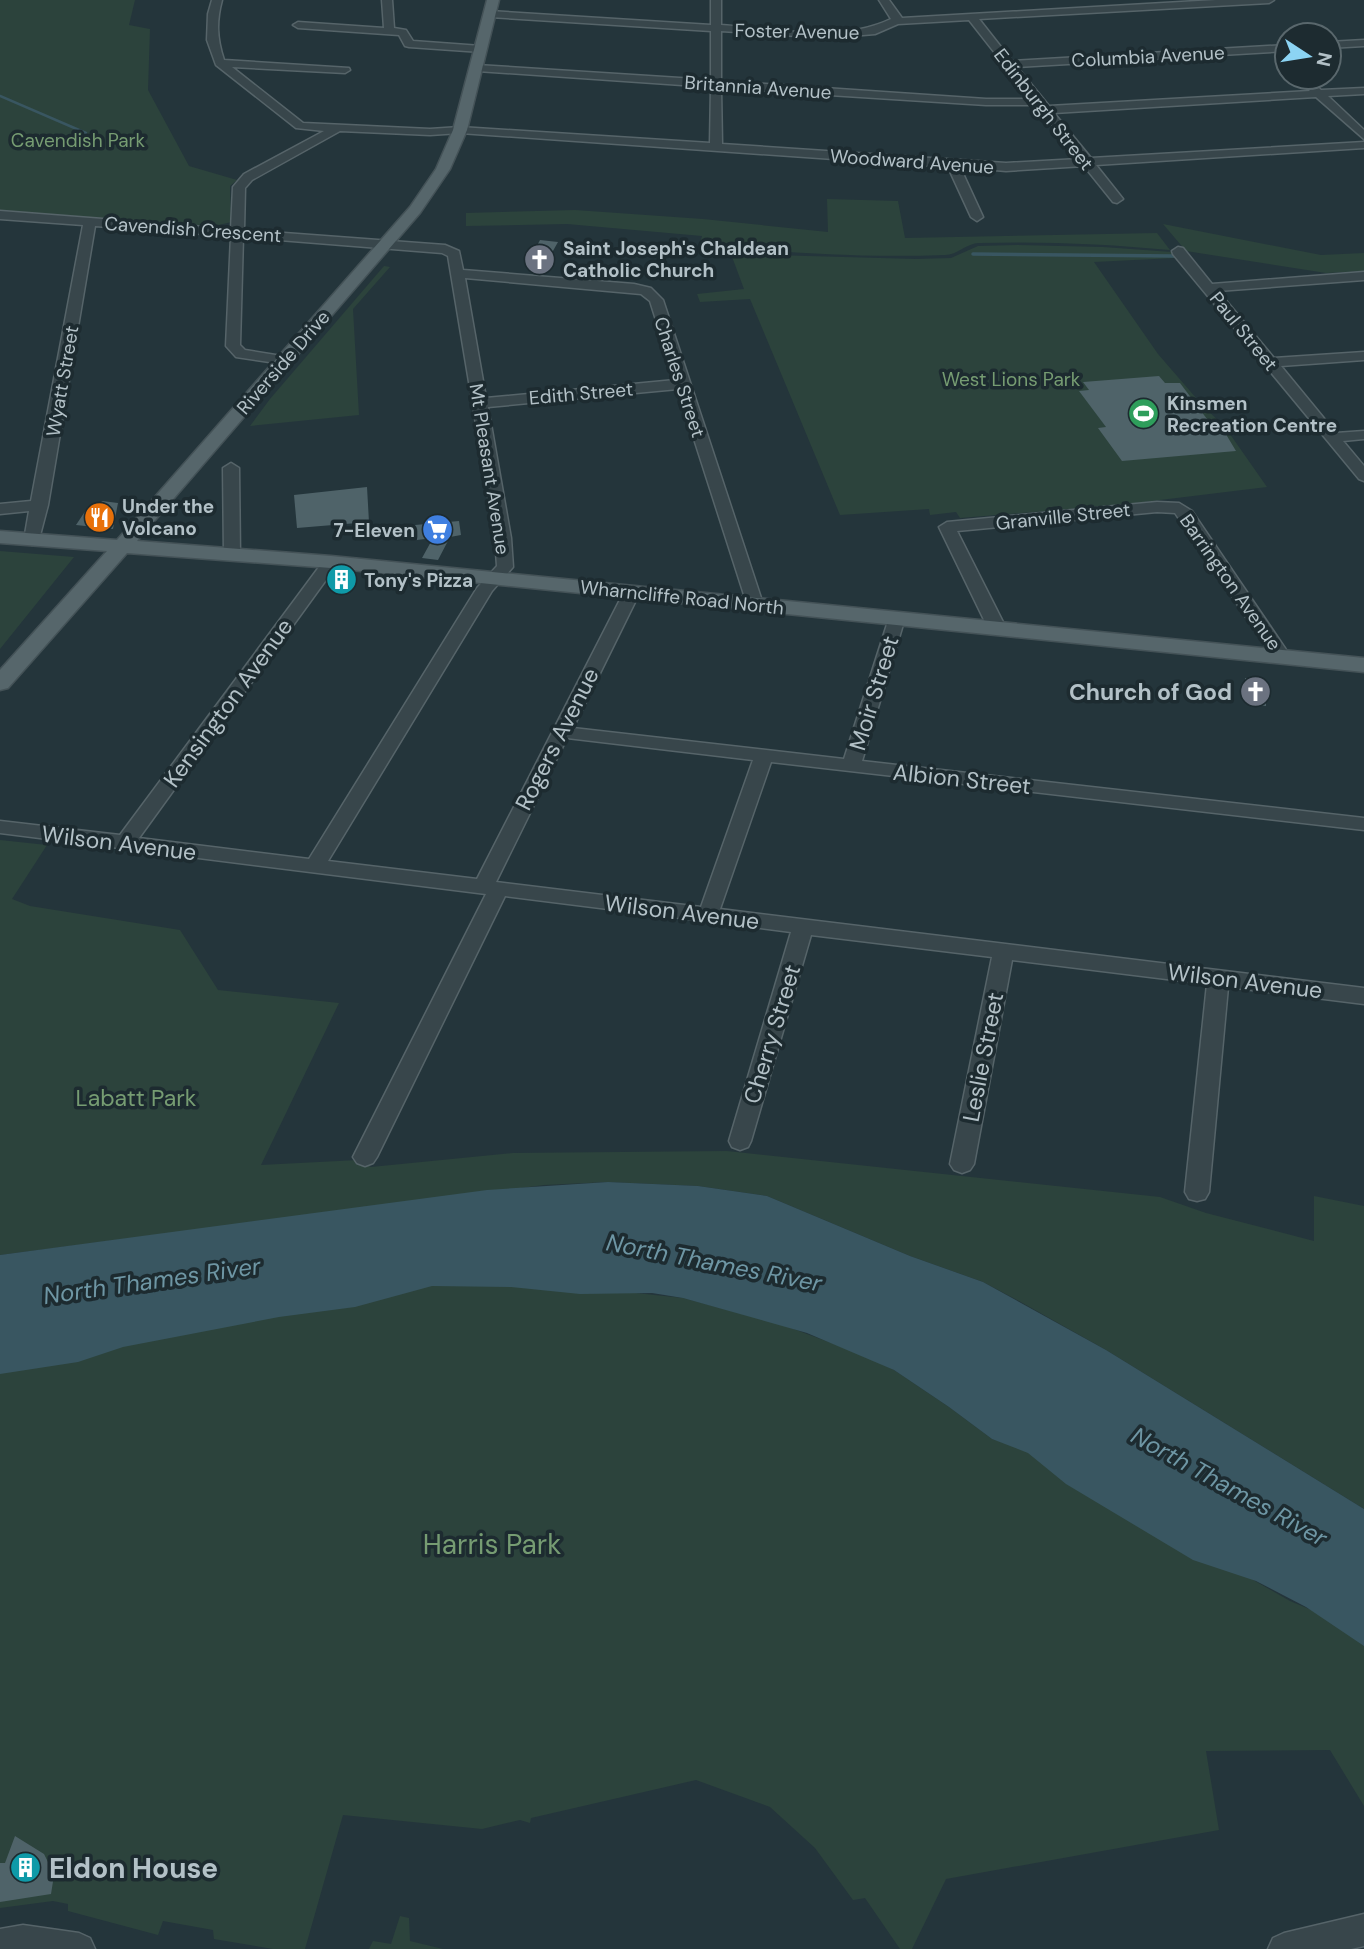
<svg xmlns="http://www.w3.org/2000/svg" width="1364" height="1949" font-family="'DM Sans',sans-serif">
<style>
.green{fill:#2c433c}
.water{fill:#395661}
.lines{fill:none;stroke-linecap:round;stroke-linejoin:round}
.stream-far1{stroke:#395661;stroke-width:2.5}
.stream{stroke:#395661;stroke-width:3.5}
.building{fill:#4f6369}
.minor-casing{stroke:#566469;stroke-width:3}
.major-casing{stroke:#445257;stroke-width:3}
.minor{fill:#38464b;fill-rule:evenodd}
.major{fill:#56666b;fill-rule:evenodd}
.labels{text-anchor:middle;stroke-width:7;stroke-linejoin:round;paint-order:stroke}
.far-street-label{font-size:19px;fill:#b3c1c7;stroke:#1d2b30}
.far-park-label{font-size:19px;fill:#769c72;stroke:#1d2b30}
.far-poi-label{font-size:19px;font-weight:bold;fill:#b3c1c7;stroke:#1d2b30;text-anchor:start}
.poi-label{font-size:23px;font-weight:bold;fill:#b3c1c7;stroke:#1d2b30;text-anchor:end}
.street-label{font-size:23px;fill:#b3c1c7;stroke:#1d2b30}
.park-label{font-size:23px;fill:#769c72;stroke:#1d2b30}
.water-label{font-size:24px;font-style:italic;fill:#6e96a4;stroke:#1d2b30}
.near-park-label{font-size:28px;fill:#769c72;stroke:#1d2b30}
.near-poi-label{font-size:28px;font-weight:bold;fill:#b3c1c7;stroke:#1d2b30;text-anchor:start}
</style>
<rect width="100%" height="100%" fill="#24353b"/>
<path class="green" d="M0 0H135L129 25 150 29 148 90 189 166 237 180 230 186 231 222 212 227 0 212Z
M827 199 898 201 905 238 1157 233 1170 250C1107 244 1043 241 979 243 967 243 957 255 945 255 864 258 780 253 700 243L702 236 567 224 466 226V213L575 210 703 219 828 232Z
M1163 224 1321 255 1364 253V271L1326 273 1186 251Z
M1017 245 1103 247 1172 252 1175 258 1094 262 1158 354 1203 406 1225 427 1267 487 1119 505 960 518 956 512 930 515 929 509 840 515 750 299 700 302 697 294 744 289 731 254 916 259 951 258 978 246Z
M384 266 390 267 353 309 359 415 250 426 270 399Z
M0 551 74 557 0 649Z
M0 840 47 845 12 899 30 906 180 930 218 990 339 1003 261 1165 358 1160 371 1167 513 1153 727 1151 1160 1197 1206 1213 1314 1241V1196L1364 1206V1509L1106 1350 1019 1301 983 1282 910 1256 767 1196 698 1186 608 1182 544 1185 0 1255Z
M474 1276 683 1298 780 1324 861 1354 894 1370 949 1407 992 1439 1028 1450 1290 1601 1364 1632V1806L1330 1750 1206 1751 1219 1830 946 1879 912 1949H900L865 1898 853 1900 815 1848 770 1807 696 1780 531 1818 530 1823 520 1820 482 1829 343 1815 305 1949H273L214 1939 213 1930 163 1921 158 1935 68 1911V1904L53 1901 0 1908V1368Z
M400 1916 409 1918 410 1941 443 1949H369L373 1941 391 1944Z"/>
<path class="water" d="M608 1182 698 1186 767 1196 910 1256 983 1282 1106 1350 1364 1509V1646L1306 1607 1256 1581 1193 1560 1066 1484 1028 1453 992 1439 949 1407 894 1370 807 1333 683 1298 652 1293 580 1294 511 1287 432 1286 355 1307 279 1317 123 1347 78 1362 0 1374V1255L487 1190Z"/>
<g class="lines">
<path class="stream-far1" d="M0 96 86 133"/>
<path class="stream" d="M973 254 1174 256"/>
</g>
<path class="building" d="M540 240 558 242 544 267 527 265Z
M1159 376 1165 383H1180L1216 431H1224L1236 451 1122 461 1098 428 1106 427 1079 391 1089 390 1083 382Z
M367 487 369 522 297 528 294 495Z
M102 501 118 503 113 529 76 525 88 507 97 508Z
M459 521 461 535 450 537 438 560 422 558 433 538 417 540 415 525Z
M1245 678 1265 681 1266 706 1246 704Z
M15 1836 44 1854 50 1866 55 1869 51 1894 0 1902V1863H5Z"/>
<g class="lines">
<defs>
<path id="minor" d="M212 0H222C216 22 217 39 224 60L349 68 350 70 345 73 232 67 303 123 430 129 460 127 710 143 711 87 477 71 472 68 477 65 711 80V31L490 17 485 14 490 11 711 25V0H721V25C775 29 841 43 891 19L879 0H889L902 18 1216 0H1274L1269 3 979 19 1012 61 1287 45V51L1017 67 1049 106 1310 91 1296 77H1307L1321 90 1364 88V94L1328 96 1364 130V139L1316 97 1054 113 1091 158 1364 142V148L1096 165 1123 199 1117 203 1113 202 1084 166 1006 171 960 167 983 217 977 221 971 217 948 167 460 133 430 135 340 131 252 180 245 188 244 230 445 245 459 251 463 270 634 284 651 288 663 300 763 604 755 609 747 604 678 389 488 407 511 538 513 567 492 591 328 861 477 879 626 588 632 587 640 592 573 728 844 759 889 618 897 613 903 614 905 618 862 761 1364 818V830L771 762 720 909 1364 988V1004L1228 987 1209 1192 1205 1199 1197 1201 1189 1199 1185 1192 1207 984 1012 960 974 1164 970 1170 962 1173 954 1170 950 1164 992 957 811 935 751 1141 748 1147 740 1150 732 1147 729 1141 791 932 505 896 377 1157 373 1163 365 1166 357 1163 353 1157 486 894 0 833V821L120 835 325 559 331 557 339 562 139 838 309 859 477 588 497 566 495 538 448 256 442 253 243 237 240 345 245 350 288 357V363L283 364 236 357 226 346 231 236 95 226 48 505 38 543 32 545 24 540 29 511 0 514V504L31 501 83 225 0 219V211L231 229 233 187 244 174 324 131 296 128 216 65 207 40 208 14ZM969 20 1031 99H986L721 81V31L827 38 875 34 898 24ZM721 88 986 105H1037L1079 159 1006 163 722 144ZM465 278 641 294 650 301 675 380 486 398ZM567 738 753 760 701 907 496 882Z
M382 0H392L394 28 406 30 413 41 481 46 486 49 481 52 409 47 405 46 399 35 298 28 293 25 298 22 384 28Z
M1364 40V46L1329 48V42Z
M1178 247 1183 248 1212 284 1364 272V280L1218 291 1274 358 1364 352V360L1281 366 1336 433 1364 431V439L1343 441 1364 466V481L1359 479 1173 254 1172 251Z
M231 463 239 468 240 555 232 560 224 555 223 468Z
M1157 502 1179 503 1192 511 1291 657 1288 661H1276L1175 513 1157 512 957 531 1006 628 997 633 988 628 939 527 947 522Z
M1364 1914V1946L1351 1949H1268L1273 1938 1284 1933Z
M23 1925 79 1933 90 1938 95 1949H0V1929Z"/>
<path id="major" d="M487 0H499L467 130 450 169 420 213 137 541 331 556 1364 658V672L331 568 127 553 8 688 0 690V670L107 551 0 543V531L117 540 410 207 436 169 453 130Z"/>
</defs>
<use href="#minor" class="minor-casing"/>
<use href="#major" class="major-casing"/>
<use href="#minor" class="minor"/>
<use href="#major" class="major"/>
</g>
<defs>
<symbol id="church-disc" viewBox="-11 -11 22 22"><circle r="9.5" fill="#6b7280" stroke="#1d2b30"/><path d="M-1.2-6h2.4v3.5h3.3v2.4h-3.3V6h-2.4V-.1h-3.3v-2.4h3.3Z" fill="#fff"/></symbol>
<symbol id="stadium-disc" viewBox="-11 -11 22 22"><circle r="9.5" fill="#2e9e5b" stroke="#1d2b30"/><path d="M0-5a6.5 5 0 1 0 0 10a6.5 5 0 1 0 0-10ZM-3.5-1.8h7v3.6h-7Z" fill="#fff"/></symbol>
<symbol id="restaurant-disc" viewBox="-11 -11 22 22"><circle r="9.5" fill="#e8710a" stroke="#1d2b30"/><path d="M-5-6h1v4h1v-4h1v4h1v-4h1v5L-1.5 .5V6h-2V.5L-5-1ZM5-6V6H3V1.5H1.5Q1.5-4 5-6Z" fill="#fff"/></symbol>
<symbol id="supermarket-disc" viewBox="-11 -11 22 22"><circle r="9.5" fill="#3f7fe0" stroke="#1d2b30"/><path d="M-6-5.5h2.5l.6 2H6L4.5 2H-2.5L-4.4-4H-6ZM-1.5 3.2a1.3 1.3 0 1 0 .1 0ZM3 3.2a1.3 1.3 0 1 0 .1 0Z" fill="#fff"/></symbol>
<symbol id="building-disc" viewBox="-11 -11 22 22"><circle r="9.5" fill="#0f9aa8" stroke="#1d2b30"/><path d="M-4-6H4V6H1V3H-1V6H-4ZM-2.5-4.3h1.7v1.8h-1.7ZM.8-4.3h1.7v1.8H.8ZM-2.5-1h1.7V.8h-1.7ZM.8-1h1.7V.8H.8Z" fill="#fff"/></symbol>
</defs>
<g fill-rule="evenodd">
<use href="#church-disc" x="522" y="242" width="35" height="35"/>
<use href="#stadium-disc" x="1126" y="396" width="35" height="35"/>
<use href="#restaurant-disc" x="82" y="500" width="35" height="35"/>
<use href="#supermarket-disc" x="420" y="512" width="35" height="35"/>
<use href="#building-disc" x="324" y="562" width="35" height="35"/>
<use href="#church-disc" x="1238" y="674" width="35" height="35"/>
<use href="#building-disc" x="8" y="1850" width="35" height="35"/>
</g>
<g class="labels">
<g class="far-street-label">
<text transform="translate(797 31) rotate(1)" y="7">Foster Avenue</text>
<text transform="translate(1148 56) rotate(-3)" y="7">Columbia Avenue</text>
<text transform="translate(758 87) rotate(4)" y="7">Britannia Avenue</text>
<text transform="translate(1044 109) rotate(52)" y="7">Edinburgh Street</text>
<text transform="translate(912 161) rotate(4)" y="7">Woodward Avenue</text>
<text transform="translate(193 229) rotate(4)" y="7">Cavendish Crescent</text>
<text transform="translate(1244 331) rotate(51)" y="7">Paul Street</text>
<text transform="translate(283 362) rotate(-49)" y="7">Riverside Drive</text>
<text transform="translate(680 377) rotate(72)" y="7">Charles Street</text>
<text transform="translate(62 381) rotate(-80)" y="7">Wyatt Street</text>
<text transform="translate(581 393) rotate(-5)" y="7">Edith Street</text>
<text transform="translate(490 469) rotate(81)" y="7">Mt Pleasant Avenue</text>
<text transform="translate(1063 516) rotate(-6)" y="7">Granville Street</text>
<text transform="translate(1231 582) rotate(55)" y="7">Barrington Avenue</text>
<text transform="translate(682 597) rotate(6)" y="7">Wharncliffe Road North</text>
</g>
<g class="far-park-label">
<text x="78" y="147">Cavendish Park</text>
<text x="1011" y="386">West Lions Park</text>
</g>
<g class="far-poi-label">
<text x="563" y="255">Saint Joseph's Chaldean<tspan x="563" dy="22">Catholic Church</tspan></text>
<text x="1167" y="410">Kinsmen<tspan x="1167" dy="22">Recreation Centre</tspan></text>
<text x="122" y="513">Under the<tspan x="122" dy="22">Volcano</tspan></text>
<text x="415" y="537" text-anchor="end">7-Eleven</text>
<text x="364" y="587">Tony's Pizza</text>
</g>
<g class="poi-label">
<text x="1232" y="700">Church of God</text>
</g>
<g class="street-label">
<text transform="translate(874 693) rotate(-73)" y="8">Moir Street</text>
<text transform="translate(228 703) rotate(-54)" y="8">Kensington Avenue</text>
<text transform="translate(557 739) rotate(-63)" y="8">Rogers Avenue</text>
<text transform="translate(962 779) rotate(6)" y="8">Albion Street</text>
<text transform="translate(119 843) rotate(7)" y="8">Wilson Avenue</text>
<text transform="translate(682 912) rotate(7)" y="8">Wilson Avenue</text>
<text transform="translate(1245 981) rotate(7)" y="8">Wilson Avenue</text>
<text transform="translate(772 1034) rotate(-73)" y="8">Cherry Street</text>
<text transform="translate(983 1057) rotate(-79)" y="8">Leslie Street</text>
</g>
<g class="park-label">
<text x="136" y="1106">Labatt Park</text>
</g>
<g class="water-label">
<text transform="translate(714 1263) rotate(11)" y="8">North Thames River</text>
<text transform="translate(152 1281) rotate(-8)" y="8">North Thames River</text>
<text transform="translate(1229 1487) rotate(29)" y="8">North Thames River</text>
</g>
<g class="near-park-label">
<text x="492" y="1554">Harris Park</text>
</g>
<g class="near-poi-label">
<text x="49" y="1878">Eldon House</text>
</g>
</g>
<g transform="translate(1308 56) rotate(102)"><circle r="33" fill="#1d2b30" stroke="#59676c" stroke-width="2"/>
<path d="M0-5L12 26L0 18L-12 26Z" fill="#8cd4f3"/>
<text y="-10" font-size="19" font-weight="bold" text-anchor="middle" fill="#b3c1c7">N</text>
</g>
</svg>
